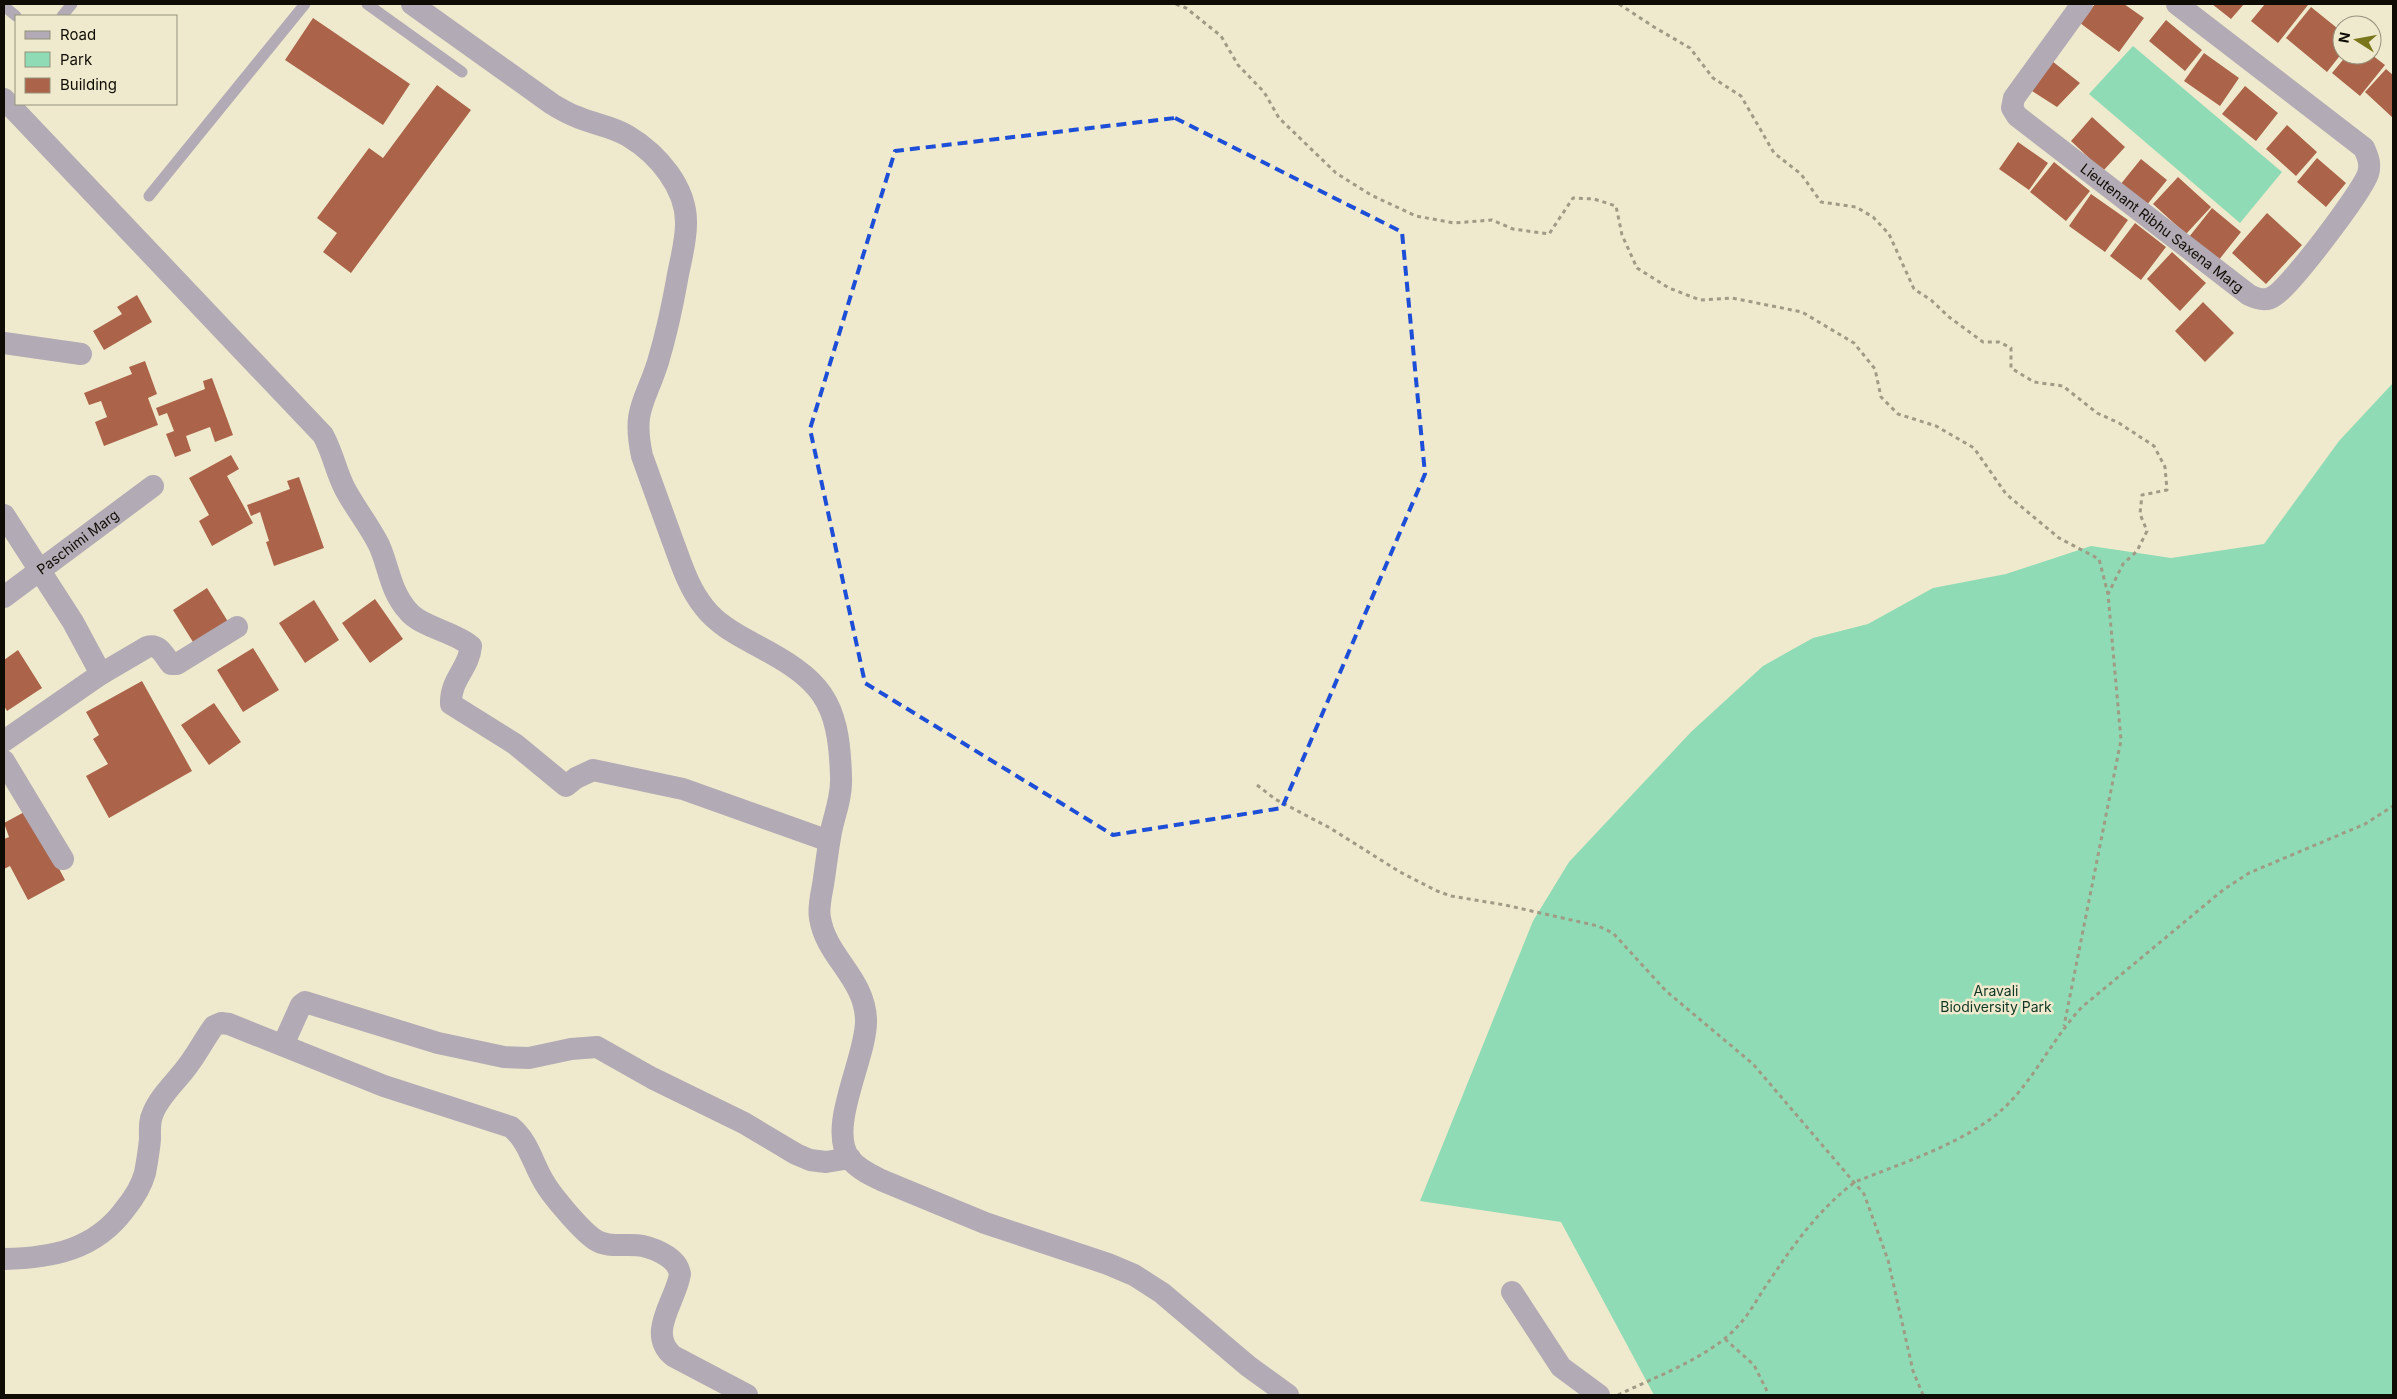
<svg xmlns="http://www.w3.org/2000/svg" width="2397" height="1399" font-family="Inter,sans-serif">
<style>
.green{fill:#8fdbb5}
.building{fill:#ab644a}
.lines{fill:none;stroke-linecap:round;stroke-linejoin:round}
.path{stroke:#9f9b85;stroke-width:3;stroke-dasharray:4 4;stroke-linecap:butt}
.service{stroke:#b2aab4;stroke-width:11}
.minor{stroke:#b2aab4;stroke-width:22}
.marked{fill:none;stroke:#1d4ed8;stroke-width:4;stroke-dasharray:10 6;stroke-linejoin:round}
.labels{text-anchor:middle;stroke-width:5;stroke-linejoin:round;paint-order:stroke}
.street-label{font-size:14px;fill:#0e0c04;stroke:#efeacd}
.park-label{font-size:14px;fill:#0f3525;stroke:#efeacd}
</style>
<rect width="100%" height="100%" fill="#efeacd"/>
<path class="green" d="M2133 46 2282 172 2240 223 2089 94Z
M2393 383V1395H1654L1561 1222 1420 1201 1533 921 1569 862 1691 732 1763 666 1813 638 1868 624 1933 588 2006 574 2091 546 2171 558 2264 544 2339 441Z"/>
<path class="building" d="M2095 4H2124L2144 18 2119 52 2080 23Z
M2212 4H2244L2231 19Z
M2265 4H2306L2308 5 2278 43 2251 21Z
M2311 7 2342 32V53L2327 72 2286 38Z
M313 18 410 84 383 125 285 60Z
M2166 20 2202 50 2185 71 2149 41Z
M2204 53 2239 78 2220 106 2184 81Z
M2347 55H2372L2385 65 2360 96 2332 73Z
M2052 61 2080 83 2057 107 2032 91Z
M2386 69 2393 75V118L2365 92Z
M437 85 471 110 351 273 323 252 337 233 317 218 369 148 383 158Z
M2245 86 2278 113 2256 141 2222 114Z
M2092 117 2125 147 2103 171 2071 141Z
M2287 125 2317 152 2296 176 2266 149Z
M2018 142 2048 163 2029 190 1999 169Z
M2317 158 2346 183 2326 207 2297 182Z
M2141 159 2167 180 2146 206 2120 185Z
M2054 162 2090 191 2066 221 2030 192Z
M2178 177 2211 207 2186 234 2153 204Z
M2091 194 2128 220 2105 252 2069 226Z
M2212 208 2241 232 2218 261 2189 237Z
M2267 213 2302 245 2266 284 2232 253Z
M2135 223 2166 247 2141 280 2110 256Z
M2172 252 2206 283 2180 311 2147 279Z
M137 295 152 322 104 350 93 331 122 314 117 307Z
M2203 302 2234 333 2205 362 2175 331Z
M145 361 157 394 148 398 158 425 104 446 95 422 107 417 101 401 89 405 84 393 132 374 129 367Z
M212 378 233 435 215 442 210 427 186 436 191 451 175 457 166 434 174 431 167 413 159 416 156 408 205 389 203 381Z
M231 455 239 469 227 476 253 523 212 546 199 521 209 515 189 478Z
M299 477 324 548 274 566 266 542 269 541 260 512 251 516 247 505 290 489 287 481Z
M207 588 232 628 198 650 173 610Z
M375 599 403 639 370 663 342 623Z
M314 600 339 640 305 663 279 623Z
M253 648 279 690 243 712 217 670Z
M18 650 42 688 7 711 4 706V660Z
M142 681 192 771 109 818 86 776 108 764 93 739 99 735 86 712Z
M214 703 241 742 209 765 181 725Z
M28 810 65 880 28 900 10 866 4 869V839L9 837 4 823Z"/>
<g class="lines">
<path class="path" d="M1176 4 1186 8 1221 36 1238 65 1264 92 1279 118 1336 173 1371 195 1416 216 1454 223 1492 220 1513 229 1549 234 1573 198 1594 199 1616 206 1622 235 1637 268 1669 288 1700 300 1732 298 1802 312 1854 343 1875 369 1881 397 1898 414 1936 426 1974 448 2006 494 2059 538 2099 559 2108 594 2121 740 2064 1026
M1619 4 1654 27 1690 48 1713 78 1741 96 1774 153 1801 174 1821 202 1856 207 1873 217 1889 234 1914 289 1931 300 1949 317 1983 342H1999L2011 348V368L2034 382 2063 386 2097 413 2119 423 2154 446 2165 467 2167 490 2142 495 2140 514 2147 531 2137 551 2123 564 2108 594
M1257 785 1275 799 1330 828 1400 872 1437 891 1451 896 1505 905 1598 926 1613 933 1666 991 1753 1064 1864 1194 1888 1260 1913 1371 1923 1395
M1725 1339 1754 1365 1769 1395
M1618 1395C1655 1377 1710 1357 1737 1327 1750 1314 1759 1295 1770 1280 1793 1245 1821 1207 1855 1182 1902 1163 1968 1142 2005 1107 2035 1078 2053 1038 2082 1007L2223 890 2249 873 2365 824 2393 806"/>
<path class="service" d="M367 4 462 72
M4 6 16 16
M62 16 72 4
M149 196 305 4"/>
<g class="minor">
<path d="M412 4 552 104C559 108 567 113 575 116 592 124 612 126 628 136 658 154 687 188 686 224 686 243 680 262 677 280 672 308 666 335 658 362 645 403 632 409 642 456 652 484 662 512 672 539 681 563 688 587 704 607 717 624 736 634 754 644 821 679 839 699 841 777 842 794 836 811 832 827 828 846 826 866 823 885 821 896 818 908 820 918 826 957 865 978 866 1020 867 1057 826 1128 850 1159 858 1169 871 1175 881 1180L985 1223 1108 1264 1134 1275 1162 1293 1248 1366 1288 1395"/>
<path id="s1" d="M2082 4 2014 98 2012 108 2017 116 2249 295C2257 299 2266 302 2274 296 2291 286 2361 193 2368 174 2371 164 2368 157 2364 148L2177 4"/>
<path d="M4 99 323 435C333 453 336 472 345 489 355 508 369 525 379 545 389 567 390 591 408 611 421 627 455 632 471 646 469 669 450 679 451 704L515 744 566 786 576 778 593 770 683 789 829 841"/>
<path d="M4 343 81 354"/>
<path d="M4 515 73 622 101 674"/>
<path id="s2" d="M4 597 153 486"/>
<path d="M4 741 101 674 147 647C160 643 164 656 171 664H177L237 627"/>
<path d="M4 761 63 859"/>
<path d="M283 1045 301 1005 305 1002 438 1043 504 1057 529 1058 571 1049 597 1047 652 1078 744 1123 796 1154 810 1160 826 1162 850 1158"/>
<path d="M4 1259C52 1258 95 1250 125 1209 134 1198 141 1187 145 1173 147 1162 149 1151 150 1139 150 1130 149 1121 153 1113 160 1095 178 1080 189 1064 198 1052 205 1038 214 1026L221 1023 229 1024 384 1086 511 1127C529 1142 532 1162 544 1182 552 1196 581 1230 594 1239 607 1249 628 1243 643 1246 652 1248 659 1251 667 1256 674 1261 678 1265 680 1274 676 1301 646 1333 673 1356L747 1395"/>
<path d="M1512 1292 1561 1367 1599 1395"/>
</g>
</g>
<path class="marked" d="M1175 118 1402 232 1425 474 1282 808 1113 835 865 683 810 429 895 151Z"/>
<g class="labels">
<g class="street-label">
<text dy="5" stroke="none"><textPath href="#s1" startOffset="319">Lieutenant Ribhu Saxena Marg</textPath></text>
<text dy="5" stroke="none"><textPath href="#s2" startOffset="92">Paschimi Marg</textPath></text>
</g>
<g class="park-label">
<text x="1996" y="996">Aravali<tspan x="1996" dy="16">Biodiversity Park</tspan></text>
</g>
</g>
<rect width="2397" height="1399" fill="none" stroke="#0e0c04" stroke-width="10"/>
<rect x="15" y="15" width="162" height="90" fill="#efeacd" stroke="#95917d"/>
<rect x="25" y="31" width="25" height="8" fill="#b2aab4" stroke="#95917d"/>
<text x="60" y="40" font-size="15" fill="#0e0c04">Road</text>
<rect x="25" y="52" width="25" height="15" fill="#8fdbb5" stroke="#95917d"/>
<text x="60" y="65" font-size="15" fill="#0e0c04">Park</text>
<rect x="25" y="78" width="25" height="15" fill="#ab644a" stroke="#95917d"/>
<text x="60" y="90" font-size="15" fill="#0e0c04">Building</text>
<g transform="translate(2357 40) rotate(281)"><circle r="24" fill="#efeacd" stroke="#95917d"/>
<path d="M0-4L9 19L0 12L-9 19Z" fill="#7a761b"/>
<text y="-8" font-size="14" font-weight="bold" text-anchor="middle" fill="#0e0c04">N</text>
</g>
</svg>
